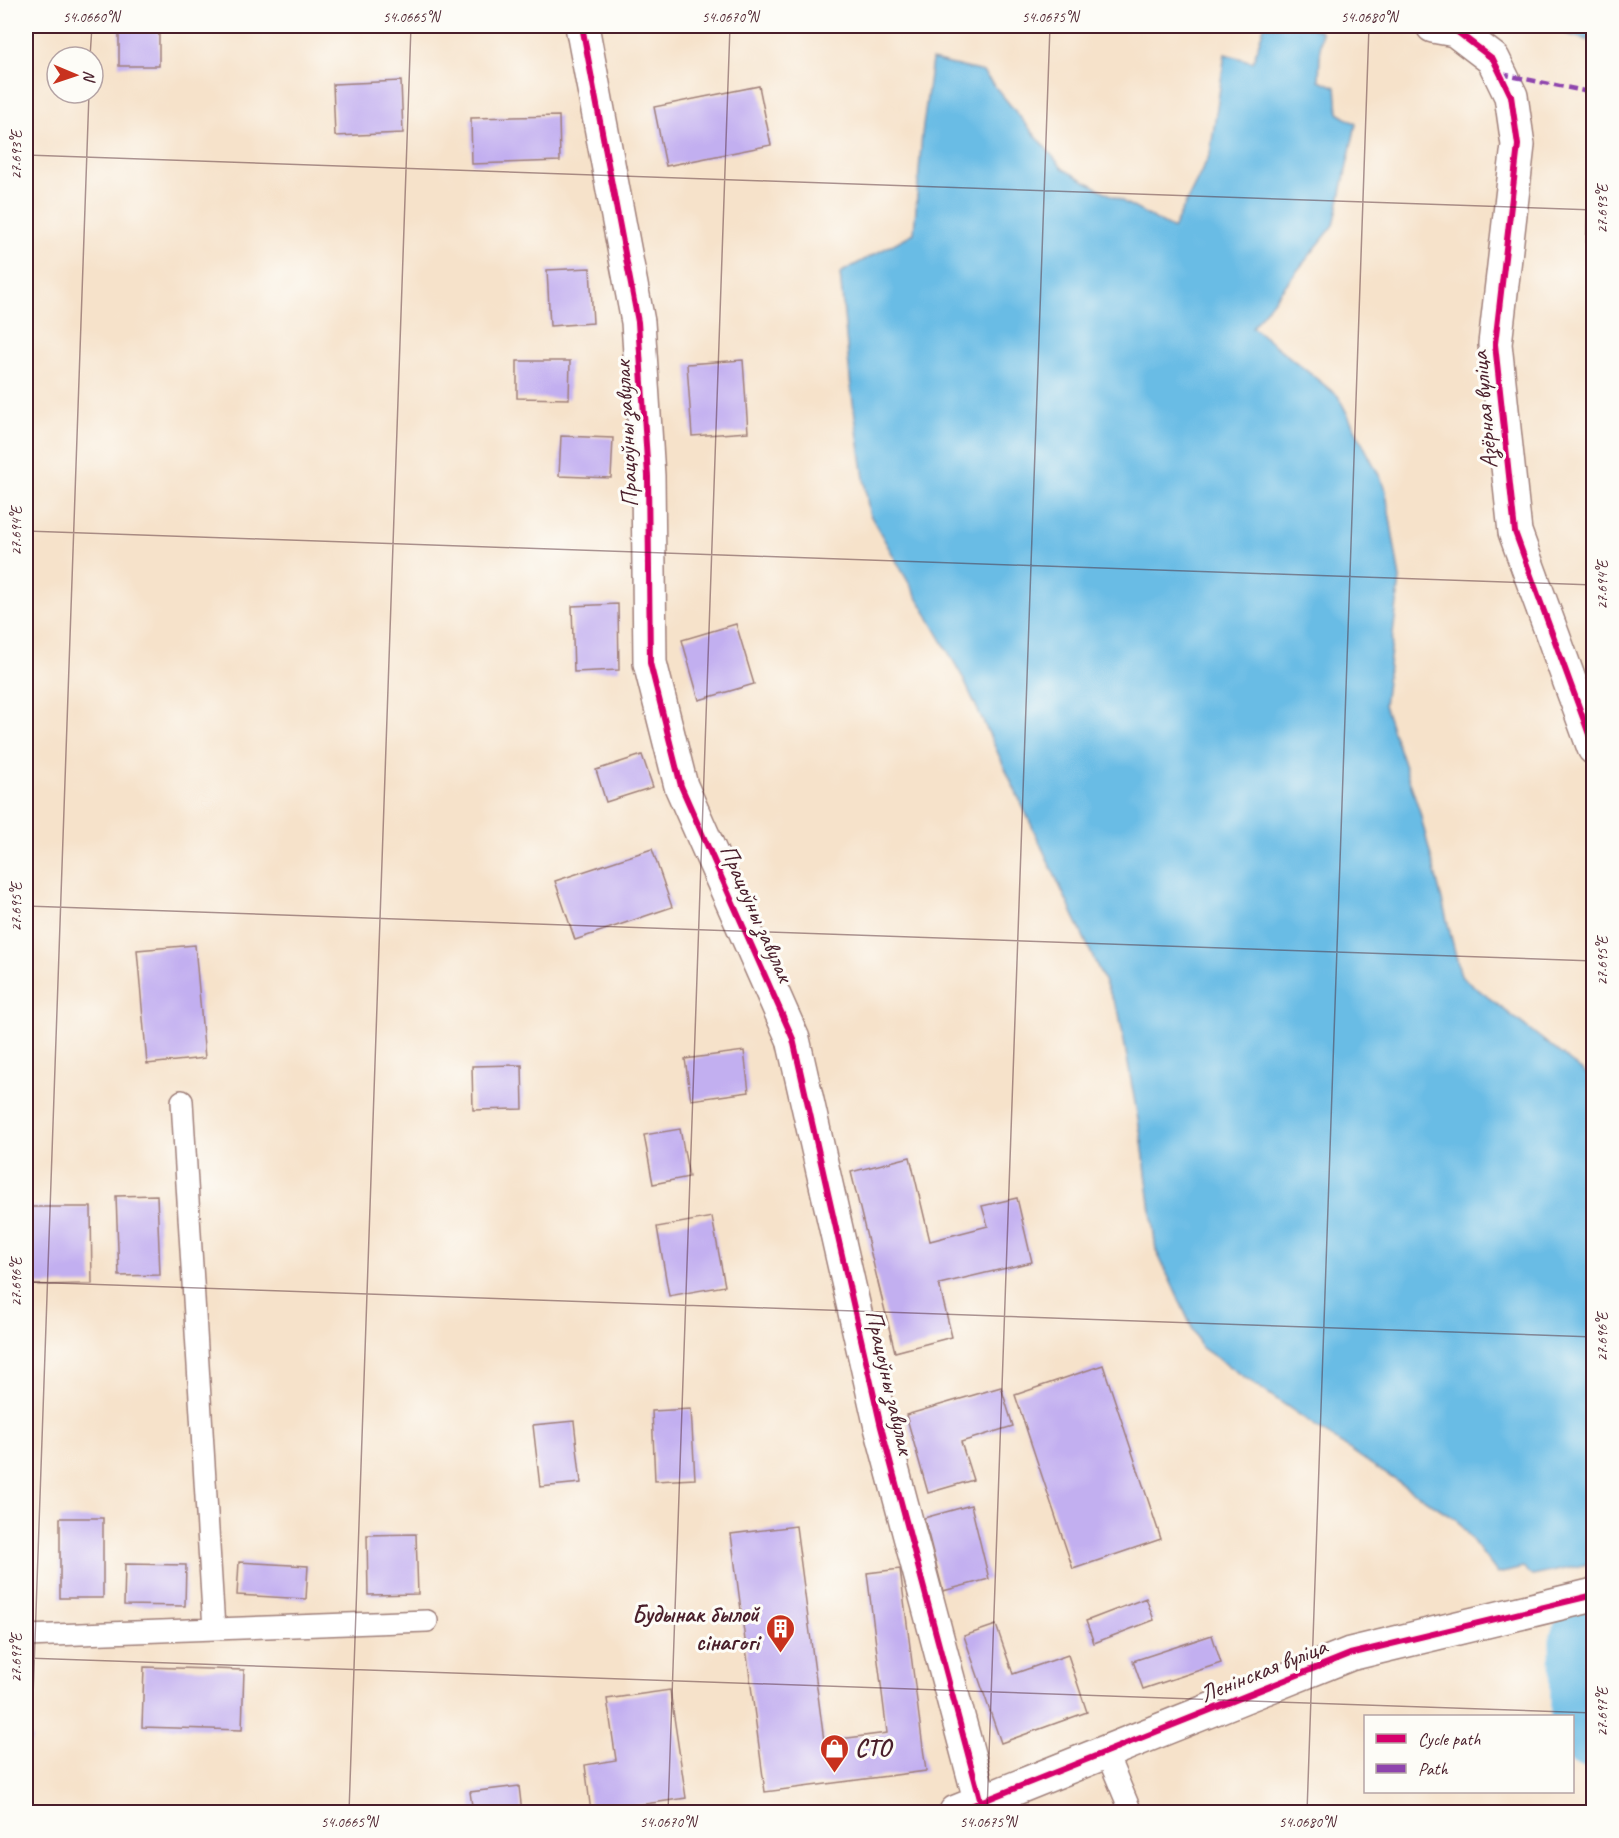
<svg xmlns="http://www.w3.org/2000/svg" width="1619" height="1838" font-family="Caveat,sans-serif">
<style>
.water{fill:#69bce5;stroke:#5a6e88;stroke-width:1.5}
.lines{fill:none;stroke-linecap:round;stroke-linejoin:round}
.river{stroke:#69bce5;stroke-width:69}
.building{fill:#c2aff0}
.lane-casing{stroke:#a0807a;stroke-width:24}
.street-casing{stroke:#a0807a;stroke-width:36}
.secondary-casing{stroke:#a0807a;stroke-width:36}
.lane{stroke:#fff;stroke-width:21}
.street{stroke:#fff;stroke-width:33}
.secondary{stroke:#fff;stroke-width:33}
.quiet{stroke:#8e44ad;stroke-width:4.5;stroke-dasharray:9 4.5;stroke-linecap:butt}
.cycleway-casing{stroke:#fdfcf7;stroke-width:10}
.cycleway{stroke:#d6006c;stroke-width:6}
.ticks{fill:none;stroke:#4a1f2b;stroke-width:1.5;stroke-opacity:0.45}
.labels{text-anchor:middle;stroke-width:6;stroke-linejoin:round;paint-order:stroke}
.street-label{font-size:24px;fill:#4a1f2b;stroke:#fdfcf7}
.poi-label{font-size:24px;font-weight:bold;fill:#4a1f2b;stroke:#fdfcf7;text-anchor:end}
.neatline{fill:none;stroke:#4a1f2b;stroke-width:2}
.ticks-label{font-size:15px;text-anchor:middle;fill:#4a1f2b}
</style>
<rect width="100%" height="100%" fill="#fdfcf7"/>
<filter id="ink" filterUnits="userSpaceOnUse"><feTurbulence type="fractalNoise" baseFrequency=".0167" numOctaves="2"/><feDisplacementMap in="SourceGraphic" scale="12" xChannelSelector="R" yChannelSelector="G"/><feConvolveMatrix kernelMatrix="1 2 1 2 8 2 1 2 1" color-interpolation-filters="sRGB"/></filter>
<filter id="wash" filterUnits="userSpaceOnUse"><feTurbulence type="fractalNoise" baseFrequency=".008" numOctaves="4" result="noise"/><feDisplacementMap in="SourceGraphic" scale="24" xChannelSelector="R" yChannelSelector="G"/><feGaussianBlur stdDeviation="1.35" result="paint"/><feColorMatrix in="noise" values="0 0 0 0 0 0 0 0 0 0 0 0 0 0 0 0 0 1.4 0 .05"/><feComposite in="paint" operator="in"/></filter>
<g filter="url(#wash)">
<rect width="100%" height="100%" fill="#f6e2ca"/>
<path class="water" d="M1264 26H1304L1321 31 1319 80 1336 87 1338 113 1356 124 1334 225 1252 327 1338 396 1385 487 1400 579 1384 705 1419 809 1461 976 1593 1079V1563L1533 1576 1523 1568 1498 1574 1456 1519 1375 1467 1201 1347 1156 1250 1142 1142 1119 1013 962 676 869 513 851 388 840 273 914 233 922 134 932 60 983 72 1063 169 1173 229 1210 154 1225 54 1253 62Z
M1540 26H1593V41L1587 40Z"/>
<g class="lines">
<path class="river" d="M1584 1642 1585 1718 1594 1736"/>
</g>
<g id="blocks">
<path class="building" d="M119 26H159V66H119Z
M401 81 403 133 335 136 333 84Z
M759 86 771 145 666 166 654 107Z
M559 116 560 161 472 164 471 118Z
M1590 142H1594V254H1586Z
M590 268 593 323 550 326 547 270Z
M743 360 748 432 692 436 687 364Z
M517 361H570L569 399 517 398Z
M561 436 613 438 611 478 559 476Z
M618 604 619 670 574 672 572 606Z
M736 624 754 684 699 700 682 640Z
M642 755 653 787 606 802 596 770Z
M652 849 672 907 575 940 555 881Z
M195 945 205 1058 147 1064 137 950Z
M744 1051 749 1092 691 1100 685 1059Z
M522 1065 523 1109 473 1110 472 1066Z
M680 1129 689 1177 653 1184 644 1135Z
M910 1157 930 1241 988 1226 982 1206 1017 1198 1032 1262 939 1284 952 1337 895 1352 851 1172Z
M157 1195 160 1275 119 1276 116 1196Z
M26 1207H91L92 1284 27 1285Z
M712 1217 725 1286 669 1296 657 1227Z
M1103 1365 1161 1539 1073 1569 1015 1395Z
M1001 1387 1013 1426 961 1442 973 1480 928 1493 906 1415Z
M691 1409 695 1479 655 1481 652 1411Z
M574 1421 581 1483 540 1487 533 1425Z
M971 1505 989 1579 943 1591 924 1518Z
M60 1518H103V1598H60Z
M796 1526 824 1741 887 1733 867 1573 900 1569 926 1771 765 1792 731 1534Z
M416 1534 418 1594 368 1595 367 1535Z
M239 1562 308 1566 306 1599 237 1595Z
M125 1564 186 1565 185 1606 124 1605Z
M1146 1598 1154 1620 1094 1643 1086 1621Z
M996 1625 1013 1674 1068 1655 1087 1712 1001 1743 964 1636Z
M1212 1635 1221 1663 1143 1689 1133 1661Z
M144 1667 244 1670 242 1730 142 1727Z
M670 1690 686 1798 591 1812 585 1765 616 1760 607 1699Z
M26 1736 32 1738 26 1756Z
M519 1786 522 1812H473L470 1792Z"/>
</g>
</g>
<g filter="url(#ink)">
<use href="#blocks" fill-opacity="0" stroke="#a0807a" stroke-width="1.5"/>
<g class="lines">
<defs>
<path id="lane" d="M182 1101 214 1629
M26 1636 427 1621
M1106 1752 1131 1812"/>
<path id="street" d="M582 26 638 322 648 476 650 663 681 786 793 1039 881 1427 981 1803 986 1812
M1433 26 1455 30 1493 59 1511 96 1518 145 1495 344 1515 532 1594 748"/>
<path id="secondary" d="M956 1812 1350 1654 1594 1595"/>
</defs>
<use href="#lane" class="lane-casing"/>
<use href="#street" class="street-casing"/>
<use href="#secondary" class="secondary-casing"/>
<use href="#lane" class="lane"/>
<use href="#street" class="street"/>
<use href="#secondary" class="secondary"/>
<path class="quiet" d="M1501 74 1594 93"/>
<defs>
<path id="cycleway" d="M582 26 638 322 648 476 650 663 681 786 793 1039 881 1427 981 1803 986 1812
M1433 26 1455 30 1493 59 1511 96 1518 145 1495 344 1515 532 1594 748
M956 1812 1350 1654 1594 1595"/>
</defs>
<use href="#cycleway" class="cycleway-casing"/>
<use href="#cycleway" class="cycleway"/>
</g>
</g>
<path class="ticks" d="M90 57 92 26M26 155 1594 210M26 531 1594 585M26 906 1594 961M26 1282 1594 1337M26 1658 1594 1713M29 1812 89 93M349 1812 411 26M668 1812 730 26M987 1812 1050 26M1307 1812 1369 26"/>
<defs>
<symbol id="building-pin" viewBox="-11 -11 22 30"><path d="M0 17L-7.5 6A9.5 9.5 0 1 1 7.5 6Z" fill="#c8321e" stroke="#fdfcf7"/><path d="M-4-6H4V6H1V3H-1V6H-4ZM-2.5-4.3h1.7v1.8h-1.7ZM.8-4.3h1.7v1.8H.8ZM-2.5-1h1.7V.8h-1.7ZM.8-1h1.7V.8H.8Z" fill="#fff"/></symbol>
<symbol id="shop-pin" viewBox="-11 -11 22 30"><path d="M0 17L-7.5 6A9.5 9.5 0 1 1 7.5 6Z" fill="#c8321e" stroke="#fdfcf7"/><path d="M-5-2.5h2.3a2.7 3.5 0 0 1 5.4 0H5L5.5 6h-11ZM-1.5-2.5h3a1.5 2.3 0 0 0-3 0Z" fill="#fff"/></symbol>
</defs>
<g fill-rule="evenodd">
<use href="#building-pin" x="764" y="1612" width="33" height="45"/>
<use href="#shop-pin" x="818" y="1732" width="33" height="45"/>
</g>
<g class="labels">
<g class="street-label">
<text transform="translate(1484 410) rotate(-95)" y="8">Азёрная вуліца</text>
<text transform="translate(626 434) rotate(-93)" y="8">Працоўны завулак</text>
<text transform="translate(757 913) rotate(66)" y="8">Працоўны завулак</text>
<text transform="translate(890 1382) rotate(77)" y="8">Працоўны завулак</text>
<text transform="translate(1263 1670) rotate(-22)" y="8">Ленінская вуліца</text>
</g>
<g class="poi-label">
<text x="759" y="1622">Будынак былой<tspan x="759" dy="28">сінагогі</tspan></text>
<text x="855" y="1756" text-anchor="start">СТО</text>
</g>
</g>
<rect width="1619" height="1838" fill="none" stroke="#fdfcf7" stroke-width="66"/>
<rect x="1364" y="1715" width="210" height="78" fill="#fdfcf7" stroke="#b5a4a5" stroke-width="1.5"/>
<rect x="1376" y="1734" width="30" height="9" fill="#d6006c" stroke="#b5a4a5" stroke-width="1.5"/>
<text x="1418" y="1745" font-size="18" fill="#4a1f2b">Cycle path</text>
<rect x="1376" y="1764" width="30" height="9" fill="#8e44ad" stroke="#b5a4a5" stroke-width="1.5"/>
<text x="1418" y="1775" font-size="18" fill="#4a1f2b">Path</text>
<g transform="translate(75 75) rotate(92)"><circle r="28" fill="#fdfcf7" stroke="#b5a4a5" stroke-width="1.5"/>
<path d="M0-4.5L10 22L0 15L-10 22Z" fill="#c8321e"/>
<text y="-9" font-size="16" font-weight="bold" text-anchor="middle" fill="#4a1f2b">N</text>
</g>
<rect x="33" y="33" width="1553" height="1772" class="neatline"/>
<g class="ticks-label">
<text x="91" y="22">54.0660°N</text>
<text x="411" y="22">54.0665°N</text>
<text x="730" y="22">54.0670°N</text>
<text x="1050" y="22">54.0675°N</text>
<text x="1369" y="22">54.0680°N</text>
<text transform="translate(16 155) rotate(-90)" y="5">27.693°E</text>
<text transform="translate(1602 209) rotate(-90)" y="5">27.693°E</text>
<text transform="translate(16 531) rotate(-90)" y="5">27.694°E</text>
<text transform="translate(1602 585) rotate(-90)" y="5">27.694°E</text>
<text transform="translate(16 907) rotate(-90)" y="5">27.695°E</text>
<text transform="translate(1602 961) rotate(-90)" y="5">27.695°E</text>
<text transform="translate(16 1282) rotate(-90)" y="5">27.696°E</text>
<text transform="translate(1602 1337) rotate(-90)" y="5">27.696°E</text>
<text transform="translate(16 1658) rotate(-90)" y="5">27.697°E</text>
<text transform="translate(1602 1712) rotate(-90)" y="5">27.697°E</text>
<text x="349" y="1827">54.0665°N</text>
<text x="668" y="1827">54.0670°N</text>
<text x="988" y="1827">54.0675°N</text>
<text x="1307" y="1827">54.0680°N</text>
</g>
</svg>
